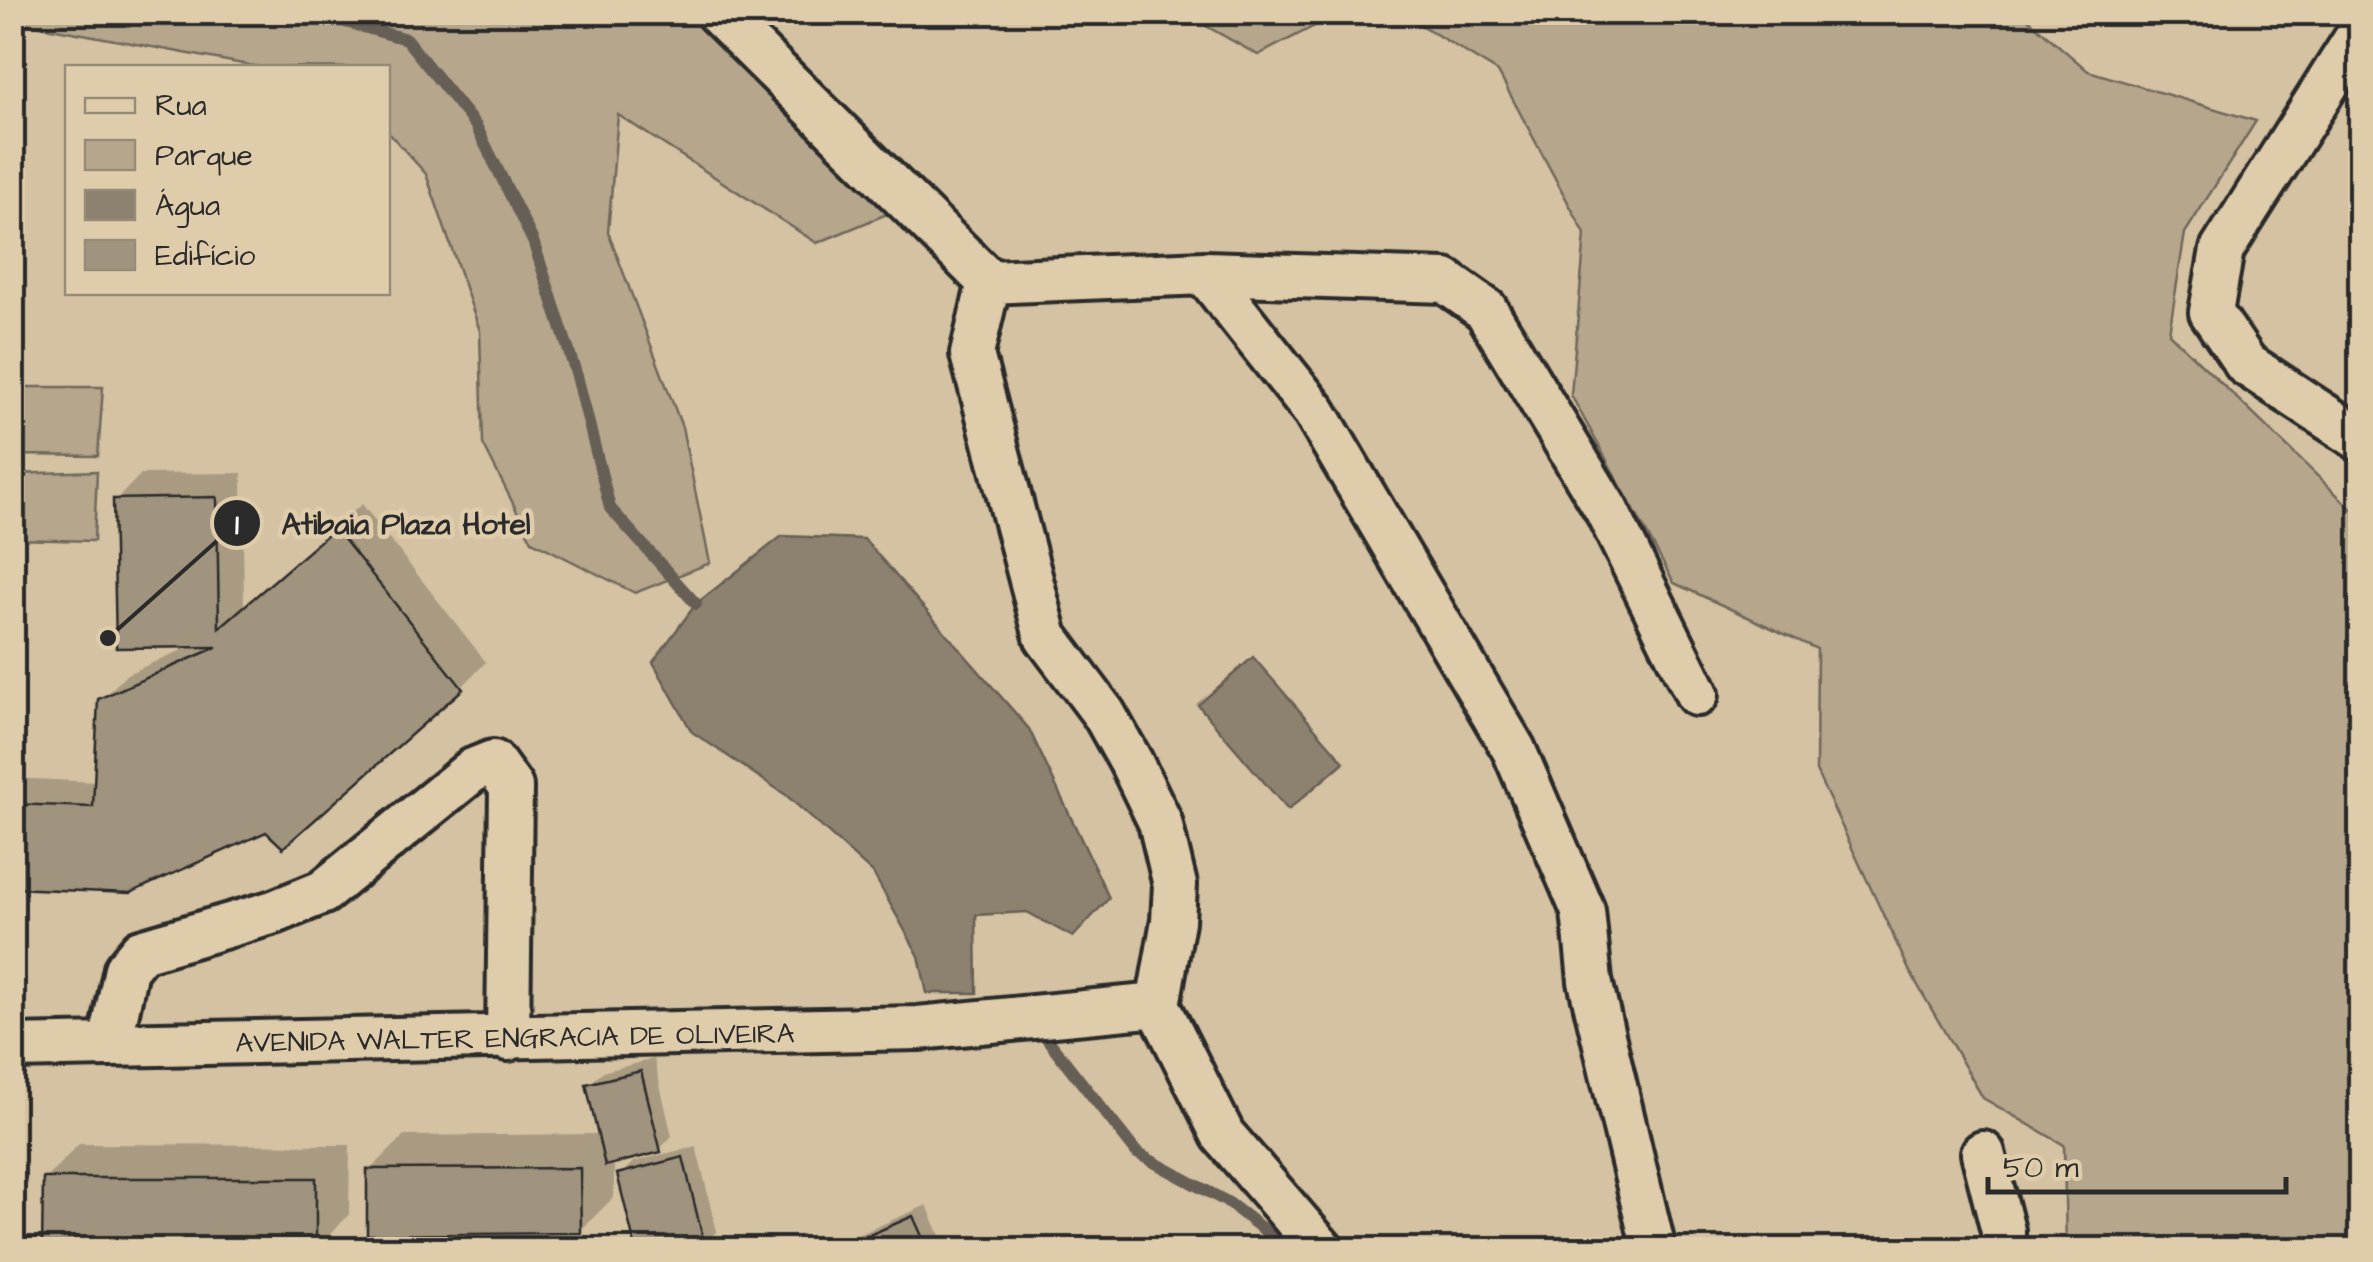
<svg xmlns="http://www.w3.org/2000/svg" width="2373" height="1262" font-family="'Architects Daughter',sans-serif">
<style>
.green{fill:#b5a68c;stroke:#70685c;stroke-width:2.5}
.water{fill:#8d8270;stroke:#665f54;stroke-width:2.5}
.shadow{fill:#0003}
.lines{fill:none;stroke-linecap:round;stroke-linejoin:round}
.stream{stroke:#665f54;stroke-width:12}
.building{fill:#a0947e;stroke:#2b2b2b;stroke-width:2.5}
.minor-casing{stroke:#2b2b2b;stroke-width:50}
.minor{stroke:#dfccaa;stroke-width:42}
.labels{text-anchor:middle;stroke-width:9;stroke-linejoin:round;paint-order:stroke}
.street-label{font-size:28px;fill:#2b2b2b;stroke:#dfccaa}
.leader{fill:none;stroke:#2b2b2b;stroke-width:4}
.callout-dot{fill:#2b2b2b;stroke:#dfccaa;stroke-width:4}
.mark-label{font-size:30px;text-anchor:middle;font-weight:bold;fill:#fff}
.callout-label{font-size:30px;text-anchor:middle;font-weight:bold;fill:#2b2b2b;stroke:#dfccaa;stroke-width:9;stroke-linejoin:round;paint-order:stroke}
</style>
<rect width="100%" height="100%" fill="#d4c2a2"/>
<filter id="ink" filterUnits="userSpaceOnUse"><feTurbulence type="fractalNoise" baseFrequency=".01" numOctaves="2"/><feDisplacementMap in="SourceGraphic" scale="20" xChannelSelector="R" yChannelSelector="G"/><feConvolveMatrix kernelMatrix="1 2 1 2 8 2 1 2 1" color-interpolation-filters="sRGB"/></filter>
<g filter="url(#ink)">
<path class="green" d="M12 13H691L899 209 817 243 618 115 608 232 682 427 710 563 635 593 532 541 483 444 480 331 426 174 388 132V68L259 67 13 21Z
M1183 13H1340L1258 55Z
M1401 13H2021L2088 71 2256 121 2185 233 2169 333 2360 517V1249H2066L2064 1145 1983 1098 1910 972 1816 771 1817 649 1674 583 1571 395 1585 234 1498 72Z
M13 387H103L98 456 13 455Z
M97 471 94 541 13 539V474Z"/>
<path class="water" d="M782 536 864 539 1029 729 1109 898 1073 937 1027 912 976 915 977 993H927L919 956 873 873 786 795 692 732 653 662 696 604Z
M1253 657 1344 762 1288 810 1198 705Z"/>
<path class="shadow" d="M242 473 244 606 362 504 486 662 461 688 267 829 12 885V778L97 782 101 700 127 674 194 645 116 500 141 474Z
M654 1059 672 1136 659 1150 614 1161V1197L580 1231 370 1170 404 1136 600 1134 589 1085 602 1072Z
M79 1144 350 1145 349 1215 315 1249 45 1179Z
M696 1146 717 1231 704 1244 684 1250H639L620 1175 633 1162Z
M927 1205 946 1250H823Z
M1251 1237 1256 1250H1217Z
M619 1243 621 1250H604Z
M1115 1243 1118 1250H1099Z"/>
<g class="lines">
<path class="stream" d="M310 12 406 39 476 126 533 241 577 376 610 508 696 604
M1048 1040 1137 1153 1229 1203 1290 1250"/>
</g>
<path class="building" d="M217 497 219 628 335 528 463 689 283 848 266 832 130 893 12 888V804L93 807 98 699 217 647 116 648 113 499Z
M641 1071 661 1152 605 1166 586 1084Z
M683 1157 705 1247 636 1250 617 1174Z
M580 1168 581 1233 367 1235V1169Z
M43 1178H316V1250H42Z
M913 1216 928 1250H835Z"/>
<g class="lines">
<defs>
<path id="minor" d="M717 12 989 282 972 354 1046 637 1104 714 1131 762 1160 822 1175 885 1173 921 1158 1005 1223 1135 1322 1250
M2360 32 2222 250 2211 312 2246 364 2360 439
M1205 273 1315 412 1514 750 1583 911 1590 981 1654 1250
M989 282 1205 273 1445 281 1486 310 1606 509 1697 694
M110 1045 126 969 141 951 274 912 323 892 473 770 493 762 511 787 508 1039
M12 1047 918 1028 1158 1005
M1983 1153 2003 1231V1250"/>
</defs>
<use href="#minor" class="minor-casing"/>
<use href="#minor" class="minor"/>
</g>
</g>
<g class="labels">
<g class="street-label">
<text transform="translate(515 1037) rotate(-1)" y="10">AVENIDA WALTER ENGRACIA DE OLIVEIRA</text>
</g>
</g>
<path class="leader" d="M108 638L237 523"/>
<g class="callout-dot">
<circle cx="108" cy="638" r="10"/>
<circle cx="237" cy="523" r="25"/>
</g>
<g class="mark-label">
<text x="237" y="534">1</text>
</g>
<g class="callout-label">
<text x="406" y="534">Atibaia Plaza Hotel</text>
</g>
<rect width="2373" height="1262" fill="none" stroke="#dfccaa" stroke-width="50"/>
<rect x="25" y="25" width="2323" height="1212" fill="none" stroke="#2b2b2b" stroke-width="4" filter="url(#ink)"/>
<rect x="65" y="65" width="325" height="230" fill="#dfccaa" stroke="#978c77" stroke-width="2.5"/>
<rect x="85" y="98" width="50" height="15" fill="#dfccaa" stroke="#978c77" stroke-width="2.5"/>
<text x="155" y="115" font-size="30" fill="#2b2b2b">Rua</text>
<rect x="85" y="140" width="50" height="30" fill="#b5a68c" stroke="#978c77" stroke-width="2.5"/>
<text x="155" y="165" font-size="30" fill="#2b2b2b">Parque</text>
<rect x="85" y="190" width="50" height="30" fill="#8d8270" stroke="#978c77" stroke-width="2.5"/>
<text x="155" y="215" font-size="30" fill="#2b2b2b">Água</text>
<rect x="85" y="240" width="50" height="30" fill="#a0947e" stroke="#978c77" stroke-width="2.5"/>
<text x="155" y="265" font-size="30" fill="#2b2b2b">Edifício</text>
<path d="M1988 1177v15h298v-15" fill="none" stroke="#2b2b2b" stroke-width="5"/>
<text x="2003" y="1177" font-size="30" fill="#2b2b2b" stroke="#dfccaa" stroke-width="8" paint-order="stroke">50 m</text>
</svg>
